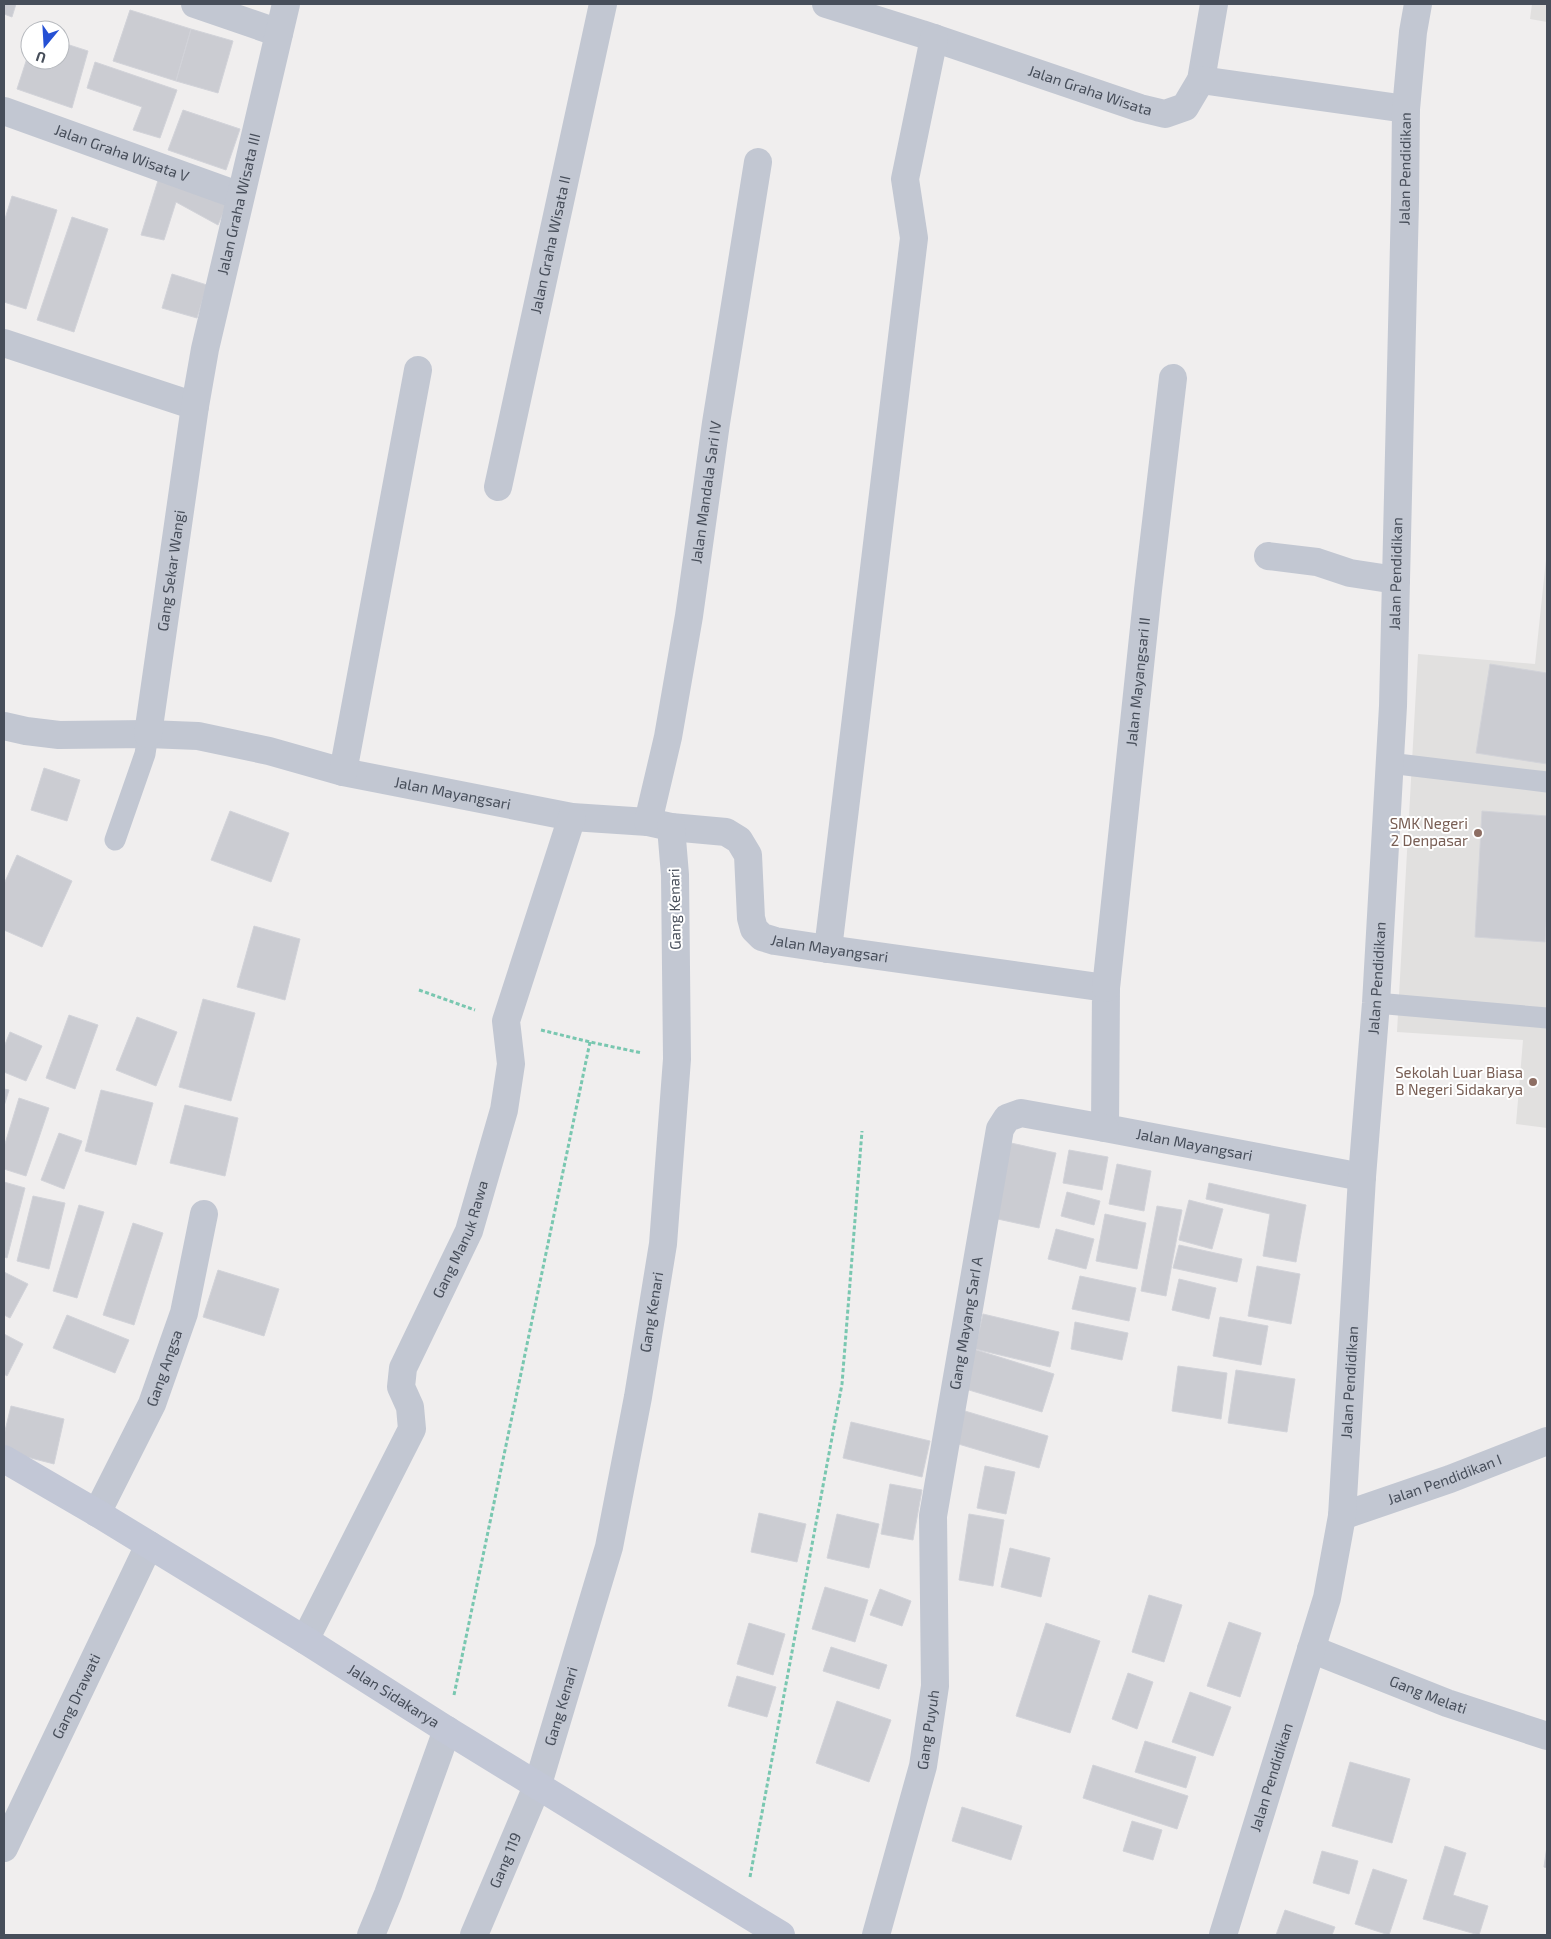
<svg xmlns="http://www.w3.org/2000/svg" width="1551" height="1939" font-family="'Exo 2',sans-serif">
<style>
.education{fill:#e1e0df}
.building{fill:#cbccd2;stroke:#d2d3d9}
.lines{fill:none;stroke-linecap:round;stroke-linejoin:round}
.path{stroke:#79c7b0;stroke-width:3;stroke-dasharray:4 2.5;stroke-linecap:butt}
.lane{stroke:#c2c7d2;stroke-width:21}
.street{stroke:#c2c7d2;stroke-width:28}
.secondary{stroke:#c2c7d6;stroke-width:28}
.education-dot{fill:#8d6e63;stroke:#fff;stroke-width:2}
.labels{text-anchor:middle;stroke-width:4;stroke-linejoin:round;paint-order:stroke}
.street-label{font-size:15px;fill:#474e5a;stroke:#fff}
.education-label{font-size:15px;fill:#785e54;stroke:#fff;text-anchor:end}
</style>
<rect width="100%" height="100%" fill="#f0eeee"/>
<path class="education" d="M1532 4H1547V22L1530 19Z
M1547 550V1128L1516 1124 1523 1040 1397 1032 1418 654 1535 664Z"/>
<path class="building" d="M4 4H16L12 17 4 14Z
M130 10 191 29 176 81 113 61Z
M191 29 233 41 218 93 176 81Z
M60 42 88 51 72 108 17 89 30 49V60H60Z
M95 62 177 90 160 138 133 130 142 107 87 88Z
M183 110 240 129 226 170 168 150Z
M160 174 228 201 218 225 176 202 164 240 141 235Z
M12 196 57 210 26 309 4 302V222Z
M72 217 108 229 74 332 37 320Z
M172 274 207 285 197 318 162 308Z
M1490 664 1547 673V764L1476 753Z
M44 768 80 780 67 821 31 810Z
M230 811 289 833 271 882 211 860Z
M1482 811 1547 816V909L1545 942 1475 937Z
M17 855 72 881 42 947 4 930V884Z
M254 926 300 939 285 1000 237 987Z
M203 999 255 1013 231 1101 179 1087Z
M69 1015 98 1025 75 1089 46 1078Z
M137 1017 177 1032 156 1086 116 1070Z
M10 1032 42 1046 26 1081 4 1072V1047Z
M4 1089 9 1090 4 1106Z
M101 1090 153 1103 136 1165 85 1151Z
M19 1098 49 1108 26 1176 4 1169V1147Z
M185 1105 238 1118 225 1176 170 1163Z
M59 1133 82 1141 64 1189 41 1180Z
M1011 1143 1056 1153 1039 1228 993 1218Z
M1069 1150 1108 1157 1102 1190 1063 1183Z
M1117 1164 1151 1171 1144 1211 1109 1204Z
M4 1182 25 1188 7 1258 4 1257Z
M1209 1183 1306 1205 1296 1262 1263 1256 1270 1214 1206 1199Z
M1067 1192 1100 1201 1094 1225 1061 1216Z
M33 1196 65 1203 49 1269 17 1261Z
M1189 1200 1223 1209 1212 1249 1179 1240Z
M79 1205 104 1212 77 1298 53 1291Z
M1157 1206 1182 1210 1166 1296 1141 1291Z
M1105 1214 1146 1223 1137 1269 1096 1261Z
M133 1223 163 1233 134 1325 103 1315Z
M1056 1229 1094 1239 1086 1269 1048 1259Z
M1179 1245 1242 1259 1237 1282 1173 1268Z
M1257 1266 1300 1274 1291 1324 1248 1316Z
M218 1270 279 1289 264 1336 203 1317Z
M4 1272 28 1284 10 1318 4 1315Z
M1080 1276 1136 1288 1129 1321 1072 1309Z
M1179 1279 1216 1288 1209 1319 1172 1310Z
M983 1314 1059 1332 1050 1367 975 1349Z
M67 1315 129 1340 115 1373 53 1348Z
M1220 1317 1268 1326 1261 1365 1213 1356Z
M1075 1322 1128 1333 1122 1360 1071 1349Z
M4 1334 23 1344 7 1376 4 1374Z
M970 1348 1054 1374 1042 1412 959 1387Z
M1178 1366 1227 1373 1221 1419 1172 1411Z
M1236 1370 1295 1379 1287 1432 1228 1423Z
M11 1406 64 1419 54 1464 4 1451V1435Z
M965 1411 1048 1436 1039 1468 955 1443Z
M851 1422 930 1441 922 1477 843 1458Z
M985 1466 1015 1472 1006 1514 977 1508Z
M890 1484 922 1490 913 1540 881 1534Z
M759 1513 806 1524 797 1562 751 1552Z
M837 1514 879 1524 869 1568 827 1558Z
M969 1514 1004 1520 993 1586 959 1580Z
M1010 1548 1050 1558 1041 1597 1001 1587Z
M825 1587 868 1600 855 1642 812 1629Z
M880 1589 911 1601 902 1626 870 1615Z
M1149 1595 1182 1605 1164 1662 1132 1652Z
M1229 1622 1261 1633 1240 1697 1207 1686Z
M749 1623 785 1634 773 1675 737 1664Z
M1046 1623 1100 1641 1070 1733 1016 1716Z
M831 1647 887 1665 879 1689 823 1671Z
M1128 1673 1153 1682 1137 1729 1112 1719Z
M737 1676 776 1687 767 1717 728 1706Z
M1190 1692 1231 1707 1213 1756 1172 1742Z
M837 1701 891 1720 869 1782 816 1763Z
M1145 1741 1196 1757 1186 1788 1135 1772Z
M1350 1762 1410 1779 1392 1843 1332 1826Z
M1093 1765 1188 1796 1177 1829 1083 1798Z
M962 1807 1022 1826 1011 1860 952 1841Z
M1132 1821 1162 1830 1153 1860 1123 1851Z
M1445 1846 1466 1853 1453 1895 1488 1906 1479 1935 1423 1919Z
M1547 1846V1868L1544 1867Z
M1322 1851 1358 1861 1349 1894 1313 1883Z
M1373 1869 1407 1880 1389 1935 1355 1924Z
M1285 1910 1335 1927 1332 1935H1276Z"/>
<g class="lines">
<path class="path" d="M419 990 475 1010
M541 1030 590 1042 642 1053
M454 1695 590 1042
M750 1877 842 1384 862 1131"/>
<path class="lane" d="M1389 763 1547 782
M115 840 145 754 148 734
M1376 1003 1547 1018"/>
<g class="street">
<path d="M195 4 279 33"/>
<path id="s1" d="M826 4 922 34 1140 108 1165 114 1185 107 1201 80 1214 4"/>
<path d="M1201 80 1406 109"/>
<path id="s2" d="M4 111 240 196"/>
<path d="M4 343 195 406"/>
<path id="s3" d="M498 487 603 4"/>
<path d="M1268 556 1317 562 1350 573 1396 580"/>
<path id="s4" d="M4 726 26 731 59 735 148 734 198 736 269 751 343 772 572 817 648 822 671 827 726 832 739 840 748 855 751 918 754 929 762 937 775 941 828 949 1106 988 1105 1128 1362 1177"/>
<path id="s5" d="M148 734 195 406 205 349 286 4"/>
<path d="M343 772 418 370"/>
<path id="s6" d="M648 822 668 737 689 616 716 423 758 162"/>
<path d="M828 949 914 238 905 179 934 38"/>
<path id="s7" d="M1106 988 1148 590 1173 378"/>
<path id="s8" d="M97 1513 152 1404 184 1313 204 1214"/>
<path id="s9" d="M1342 1516 1450 1479 1547 1441"/>
<path id="s10" d="M305 1640 412 1429 410 1407 401 1387 403 1368 469 1231 504 1110 511 1064 506 1021 572 817"/>
<path id="s11" d="M1311 1649 1447 1703 1547 1736"/>
<path id="s12" d="M4 1848 149 1545"/>
<path d="M371 1935 388 1894 447 1730"/>
<path id="s13" d="M474 1935 538 1784 609 1547 638 1397 663 1244 677 1059 675 875 671 827"/>
<path id="s14" d="M876 1935 923 1766 935 1686 933 1516 1000 1129 1007 1118 1021 1113 1105 1128"/>
<path id="s15" d="M1223 1935 1327 1598 1342 1516 1362 1177 1376 1003 1393 706 1405 201 1406 109 1413 32 1418 4"/>
</g>
<path class="secondary" id="s16" d="M4 1459 97 1513 305 1640 447 1730 781 1935"/>
</g>
<g class="education-dot">
<circle cx="1478" cy="833" r="5"/>
<circle cx="1533" cy="1082" r="5"/>
</g>
<g class="labels">
<g class="street-label">
<text dy="5" stroke="none"><textPath href="#s1" startOffset="278">Jalan Graha Wisata</textPath></text>
<text dy="5" stroke="none"><textPath href="#s2" startOffset="125">Jalan Graha Wisata V</textPath></text>
<text dy="5" stroke="none"><textPath href="#s15" startOffset="1785">Jalan Pendidikan</textPath></text>
<text dy="5" stroke="none"><textPath href="#s5" startOffset="538">Jalan Graha Wisata III</textPath></text>
<text dy="5" stroke="none"><textPath href="#s3" startOffset="248">Jalan Graha Wisata II</textPath></text>
<text dy="5" stroke="none"><textPath href="#s6" startOffset="335">Jalan Mandala Sari IV</textPath></text>
<text dy="5" stroke="none"><textPath href="#s5" startOffset="165">Gang Sekar Wangi</textPath></text>
<text dy="5" stroke="none"><textPath href="#s15" startOffset="1380">Jalan Pendidikan</textPath></text>
<text dy="5" stroke="none"><textPath href="#s7" startOffset="308">Jalan Mayangsari II</textPath></text>
<text dy="5" stroke="none"><textPath href="#s4" startOffset="456">Jalan Mayangsari</textPath></text>
<text transform="translate(675 909) rotate(-91)" y="5">Gang Kenari</text>
<text dy="5" stroke="none"><textPath href="#s4" startOffset="920">Jalan Mayangsari</textPath></text>
<text dy="5" stroke="none"><textPath href="#s15" startOffset="975">Jalan Pendidikan</textPath></text>
<text dy="5" stroke="none"><textPath href="#s4" startOffset="1430">Jalan Mayangsari</textPath></text>
<text dy="5" stroke="none"><textPath href="#s10" startOffset="441">Gang Manuk Rawa</textPath></text>
<text dy="5" stroke="none"><textPath href="#s13" startOffset="650">Gang Kenari</textPath></text>
<text dy="5" stroke="none"><textPath href="#s14" startOffset="622">Gang Mayang SarI A</textPath></text>
<text dy="5" stroke="none"><textPath href="#s8" startOffset="160">Gang Angsa</textPath></text>
<text dy="5" stroke="none"><textPath href="#s15" startOffset="570">Jalan Pendidikan</textPath></text>
<text dy="5" stroke="none"><textPath href="#s9" startOffset="109">Jalan Pendidikan I</textPath></text>
<text dy="5" stroke="none"><textPath href="#s11" startOffset="126">Gang Melati</textPath></text>
<text dy="5" stroke="none"><textPath href="#s16" startOffset="456">Jalan Sidakarya</textPath></text>
<text dy="5" stroke="none"><textPath href="#s12" startOffset="168">Gang Drawati</textPath></text>
<text dy="5" stroke="none"><textPath href="#s13" startOffset="245">Gang Kenari</textPath></text>
<text dy="5" stroke="none"><textPath href="#s14" startOffset="212">Gang Puyuh</textPath></text>
<text dy="5" stroke="none"><textPath href="#s15" startOffset="165">Jalan Pendidikan</textPath></text>
<text dy="5" stroke="none"><textPath href="#s13" startOffset="81">Gang 119</textPath></text>
</g>
<g class="education-label">
<text x="1468" y="829">SMK Negeri<tspan x="1468" dy="17">2 Denpasar</tspan></text>
<text x="1523" y="1078">Sekolah Luar Biasa<tspan x="1523" dy="17">B Negeri Sidakarya</tspan></text>
</g>
</g>
<rect width="1551" height="1939" fill="none" stroke="#474e5a" stroke-width="10"/>
<g transform="translate(45 45) rotate(198)"><circle r="24" fill="#ffffff" stroke="#b5b8bd"/>
<path d="M0-4L9 19L0 12L-9 19Z" fill="#2550d4"/>
<text y="-8" font-size="14" font-weight="bold" text-anchor="middle" fill="#474e5a">U</text>
</g>
</svg>
